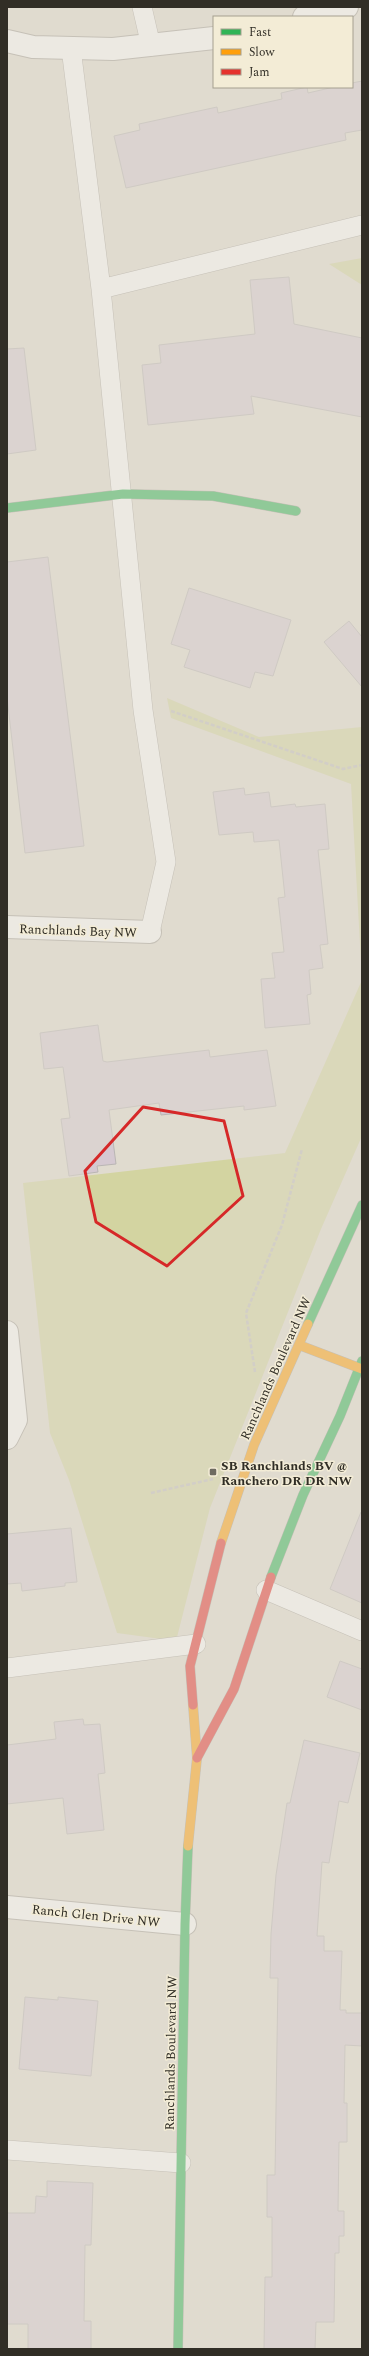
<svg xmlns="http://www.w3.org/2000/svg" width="369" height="2356" font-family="Spectral,serif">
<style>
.green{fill:#d3d4a1}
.building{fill:#d5c9d1;stroke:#bab6b4}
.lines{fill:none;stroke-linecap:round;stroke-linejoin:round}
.lane-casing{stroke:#a6a299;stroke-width:20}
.street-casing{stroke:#a6a299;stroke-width:24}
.fast-casing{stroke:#a6a299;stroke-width:10}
.slow-casing{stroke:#a6a299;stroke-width:10}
.jam-casing{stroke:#a6a299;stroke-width:10}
.path{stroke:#c1bfbc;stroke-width:2.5;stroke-dasharray:4 2;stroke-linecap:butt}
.lane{stroke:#fafaf8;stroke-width:19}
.street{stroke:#fafaf8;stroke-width:22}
.fast{stroke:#30b455;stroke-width:9}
.slow{stroke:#ff9f0a;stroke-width:9}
.jam{stroke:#e5322d;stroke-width:9}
.marked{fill:none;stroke:#d62828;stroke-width:3;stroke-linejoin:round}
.poi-dot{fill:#6e6b61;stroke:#f3ecd6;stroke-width:1.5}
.labels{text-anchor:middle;stroke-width:3;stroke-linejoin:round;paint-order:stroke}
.street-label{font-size:13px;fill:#312e26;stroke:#f3ecd6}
.poi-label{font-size:13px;font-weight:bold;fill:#312e26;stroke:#f3ecd6;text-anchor:start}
</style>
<rect width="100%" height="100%" fill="#e0dbcf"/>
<path class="green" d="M362 258V285L329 264Z
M167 698 259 737 362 727V1136L321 1229 210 1508 176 1641 117 1633 69 1480 50 1433 23 1183 285 1153 362 980 351 784 171 718Z"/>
<path class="building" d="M362 81V130L345 133 346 140 126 188 114 136 140 130 139 124 217 107 218 113 282 99 281 93 307 87 308 93 334 87H352V83Z
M289 277 294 324 362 338V417L251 396 254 414 148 425 142 365 161 363 159 345 255 334 250 280Z
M24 348 36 450 7 454V349Z
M48 557 84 846 25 853 7 697V562Z
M189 588 291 620 273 676 255 672 250 688 184 667 190 650 171 644Z
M349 621 362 637V687L324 642Z
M244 788 245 795 269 792 271 807 295 804 296 807 325 804 329 849 318 850 328 944 320 945 323 968 309 970 311 994 307 995 310 1024 265 1028 261 979 275 978 272 953 284 952 278 898 285 897 279 840 254 842 253 832 219 835 213 792Z
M98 1025 103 1061 107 1062 209 1050 210 1057 267 1050 276 1106 244 1110V1106L161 1115 159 1103 109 1110 116 1164 97 1166 98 1172 69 1176 61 1119 70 1118 63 1067 44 1069 40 1033Z
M361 1512H362V1603L330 1589Z
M71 1528 77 1582 65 1583V1586L22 1591 21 1583 7 1584V1534Z
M340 1661 362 1669V1710L327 1697Z
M83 1719 84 1725 100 1724 105 1773 98 1774 104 1830 67 1834 63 1798 7 1804V1745L56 1739 54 1722Z
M304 1740 360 1753 348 1803 339 1801 329 1863 322 1862 317 1936H324V1951H342L340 2010H346V2013H362V2046L345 2045 344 2103H347V2142H339L338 2211H344V2236H339V2253H335L334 2322H316L315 2349H264L265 2277H272V2217H267V2175H275L278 1978H270L271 1934 276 1875 287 1803H290Z
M25 1997 58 2000V1997L98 2001 91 2076 19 2069Z
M47 2181 93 2183 91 2245H85L84 2321H91V2349H28V2324H7V2213H35L36 2196 47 2197Z"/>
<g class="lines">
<defs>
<path id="lane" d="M142 7 151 46
M71 48 101 289 143 710 166 862 150 932
M101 289 362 225
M266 1590 362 1631
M7 1668 196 1644
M7 2150 181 2163"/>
<path id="street" d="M304 17 347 7
M7 41 33 47 113 49 214 38
M7 927 150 932
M7 1332 16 1420 7 1438
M7 1907 185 1924"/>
<path id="fast" d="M7 508 123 494 213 496 296 511
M308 1324 362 1205
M271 1577 303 1495 340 1416 362 1361
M178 2349 185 1924 188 1846"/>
<path id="slow" d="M299 1345 362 1369
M221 1543 254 1445 308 1324
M188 1846 197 1758 193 1705"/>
<path id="jam" d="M193 1705 190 1666 221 1543
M197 1758 234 1689 271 1577"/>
</defs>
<use href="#lane" class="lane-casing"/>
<use href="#street" class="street-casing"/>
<use href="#fast" class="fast-casing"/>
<use href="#slow" class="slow-casing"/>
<use href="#jam" class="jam-casing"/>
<path class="path" d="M171 711 343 769 362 765
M255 1372 246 1313 282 1225 302 1149
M151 1493 213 1479"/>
<use href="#lane" class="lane"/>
<use href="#street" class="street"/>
<use href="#fast" class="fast"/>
<use href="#slow" class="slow"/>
<use href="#jam" class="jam"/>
</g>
<path d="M0 0H369V2356H0ZM143 1107 224 1121 243 1196 167 1266 96 1222 85 1171Z" fill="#e0dbcf" fill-opacity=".55" fill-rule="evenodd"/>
<path class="marked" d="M143 1107 224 1121 243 1196 167 1266 96 1222 85 1171Z"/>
<rect class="poi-dot" x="209" y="1468" width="8" height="8" rx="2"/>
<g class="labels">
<g class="street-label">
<text transform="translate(78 930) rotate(2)" y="5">Ranchlands Bay NW</text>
<text transform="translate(275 1368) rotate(-66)" y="5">Ranchlands Boulevard NW</text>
<text transform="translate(96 1915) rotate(6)" y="5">Ranch Glen Drive NW</text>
<text transform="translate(170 2053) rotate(-89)" y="5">Ranchlands Boulevard NW</text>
</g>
<g class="poi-label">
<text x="221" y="1470">SB Ranchlands BV @<tspan x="221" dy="15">Ranchero DR DR NW</tspan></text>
</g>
</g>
<rect width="369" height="2356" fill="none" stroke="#312e26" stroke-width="16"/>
<rect x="213" y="16" width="140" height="72" fill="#f3ecd6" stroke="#a5a090"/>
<rect x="221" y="29" width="20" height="6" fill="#30b455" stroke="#a5a090"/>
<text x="249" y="36" font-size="12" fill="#312e26">Fast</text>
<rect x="221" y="49" width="20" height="6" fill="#ff9f0a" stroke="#a5a090"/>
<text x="249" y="56" font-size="12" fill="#312e26">Slow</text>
<rect x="221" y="69" width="20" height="6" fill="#e5322d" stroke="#a5a090"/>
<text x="249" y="76" font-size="12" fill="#312e26">Jam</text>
</svg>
